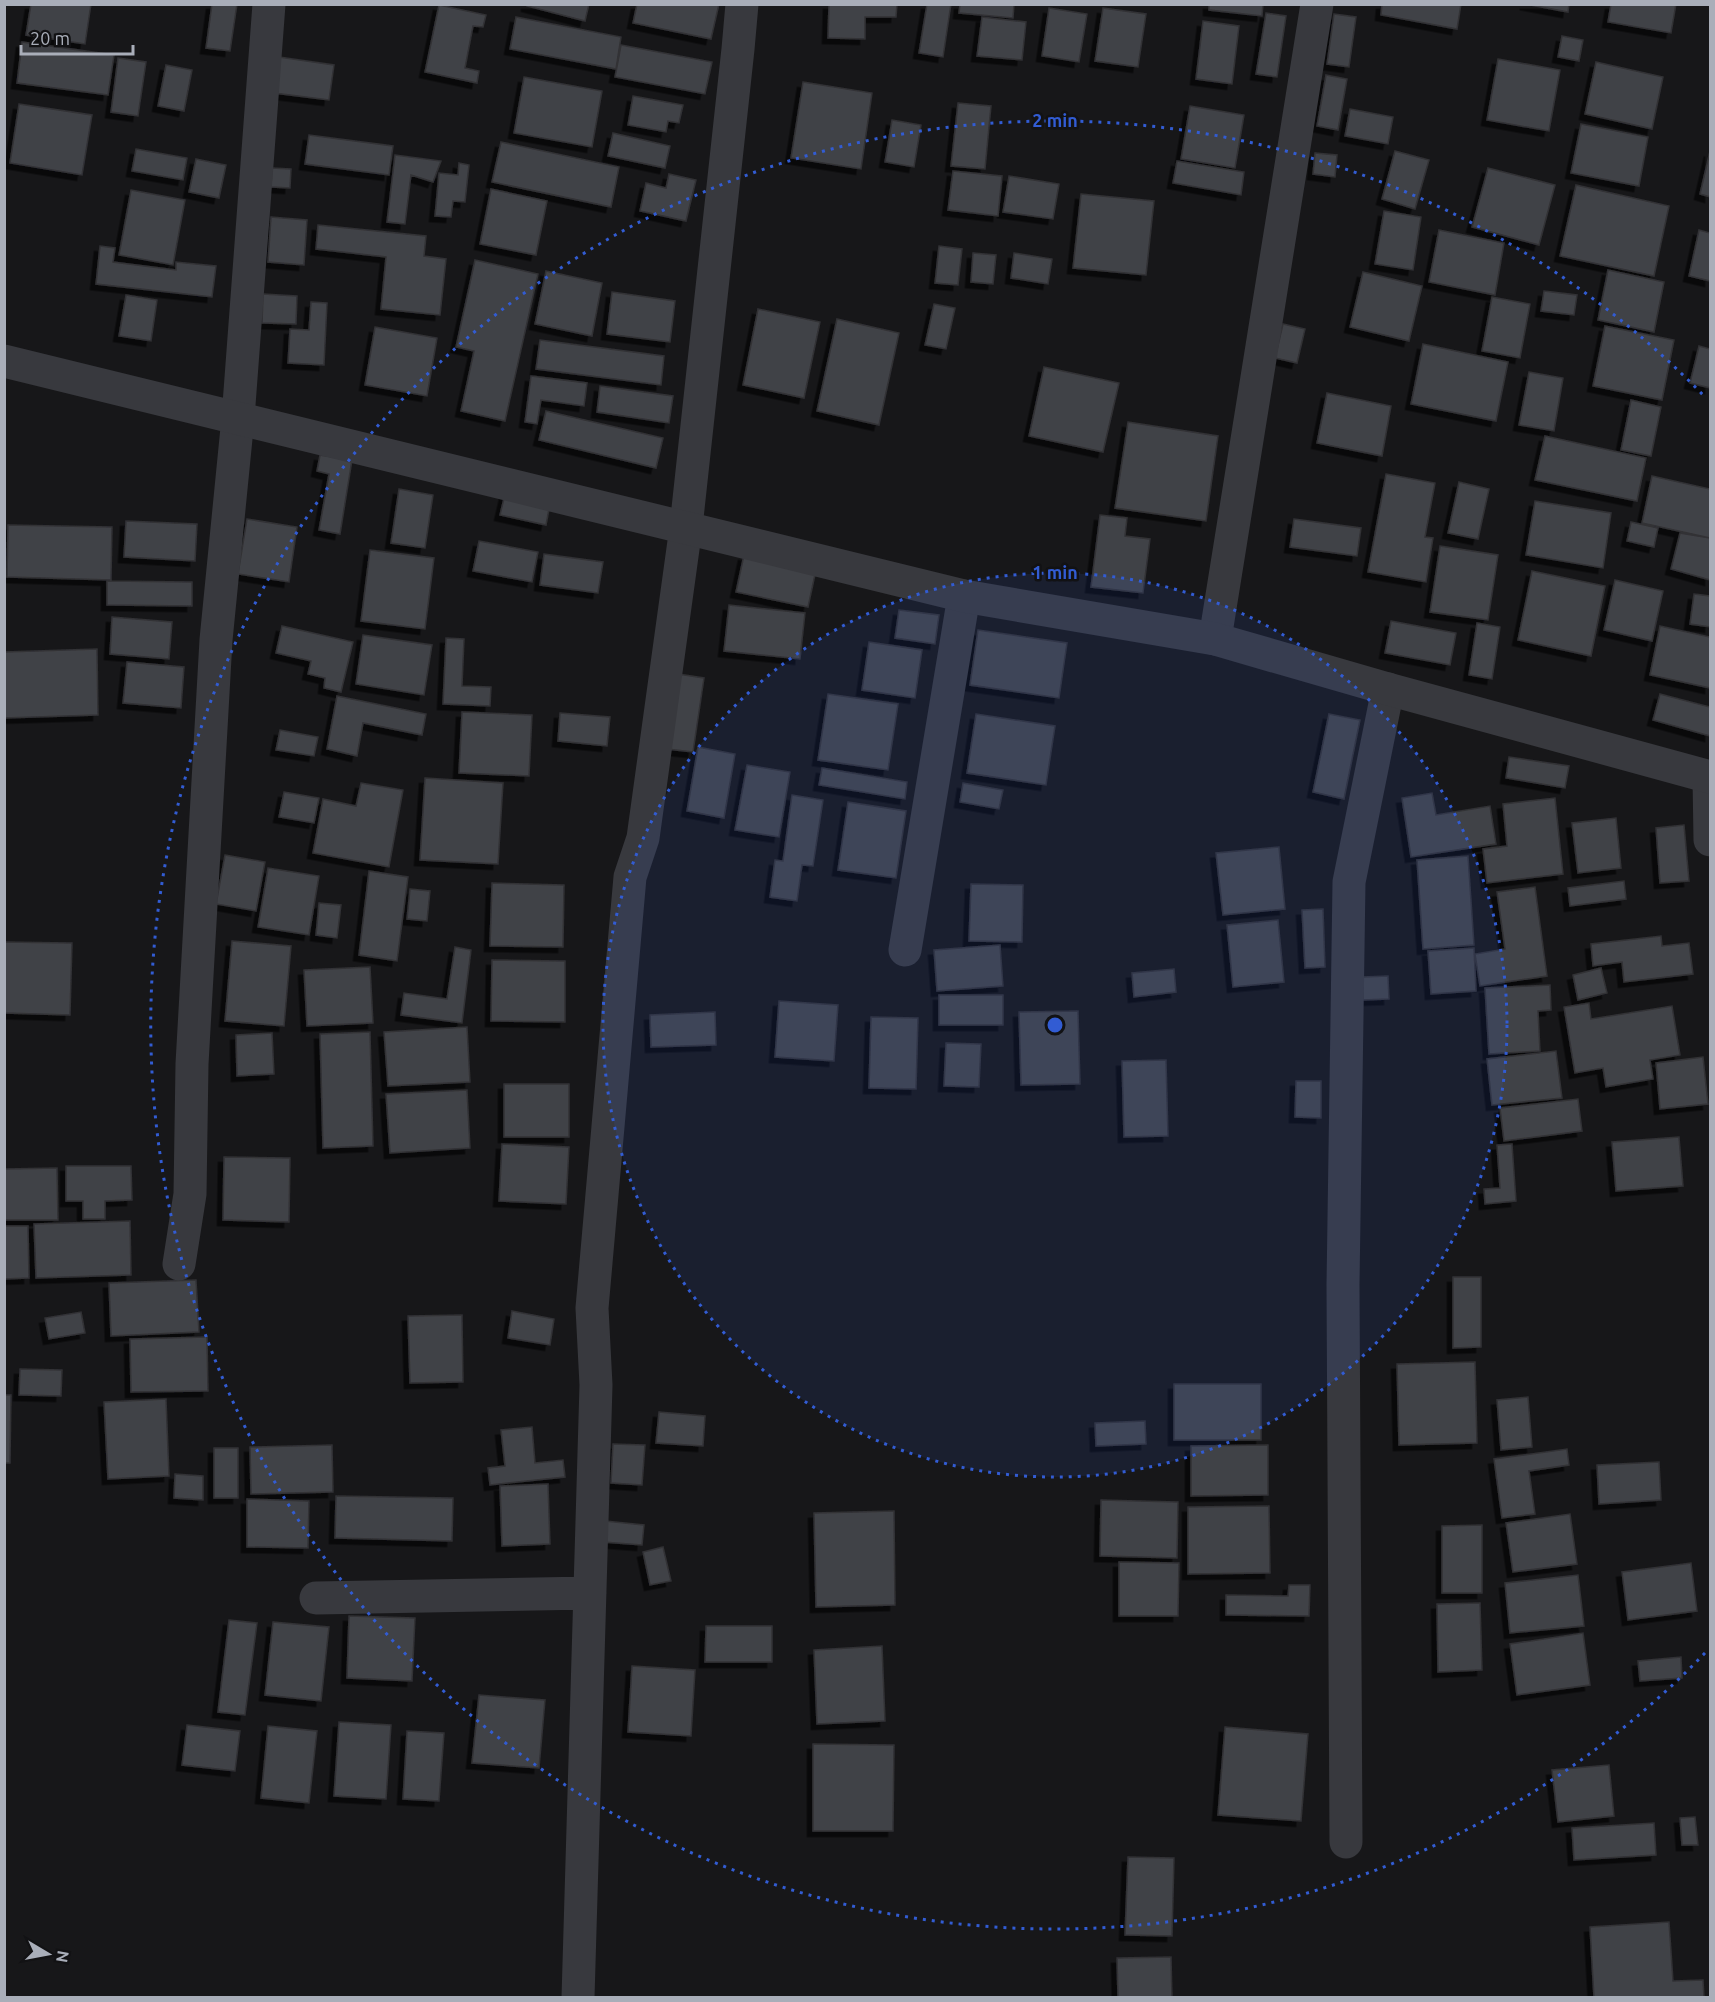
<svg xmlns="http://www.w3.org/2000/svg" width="1715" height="2002" font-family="Ubuntu,sans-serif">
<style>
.building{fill:#414246;stroke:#313135;stroke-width:1.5;filter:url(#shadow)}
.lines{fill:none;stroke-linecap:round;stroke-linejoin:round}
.minor{stroke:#38393e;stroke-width:33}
.tertiary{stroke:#38393e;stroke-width:33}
.ring{fill:none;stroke:#325cd3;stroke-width:3;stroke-dasharray:3 6}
.centre{fill:#325cd3;stroke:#121214;stroke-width:3}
.ring-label{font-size:18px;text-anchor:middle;font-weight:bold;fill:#325cd3;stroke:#121214;stroke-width:5;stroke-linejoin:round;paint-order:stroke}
</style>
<defs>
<filter id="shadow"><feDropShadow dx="-5.5" dy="5.5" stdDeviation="0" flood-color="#0009"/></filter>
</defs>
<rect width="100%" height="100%" fill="#171719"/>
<path class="building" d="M31 4H91L85 44 26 35Z
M212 4H237L230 51 206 48Z
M527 4H589L585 21 527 6Z
M637 4H719L711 39 633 23Z
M829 4H897L896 17H865V39L828 38Z
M927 4H951L943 57 919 53Z
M960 4H1014L1013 18 959 13Z
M1209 4H1263L1262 16 1209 10Z
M1382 4H1461L1457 29 1381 15Z
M1525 4H1569L1568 12Z
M1611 4H1676L1671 33 1608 22Z
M439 5 486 15 483 27 473 26 465 68 479 71 477 83 425 72Z
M1049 8 1087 14 1079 62 1042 56Z
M1103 8 1146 14 1138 67 1095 61Z
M1266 13 1286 16 1277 77 1256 74Z
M1334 14 1356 17 1349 67 1327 64Z
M516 17 621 37 616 69 510 49Z
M982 17 1026 22 1022 60 977 56Z
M1203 21 1239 26 1232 84 1196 79Z
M1562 36 1583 40 1579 61 1558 57Z
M22 42 114 55 108 95 17 83Z
M621 45 712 62 705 94 615 77Z
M279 57 334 65 329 100 274 93Z
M118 58 146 62 138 116 111 112Z
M1498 59 1560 70 1549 131 1487 120Z
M1596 62 1663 77 1652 129 1585 114Z
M166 65 192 70 184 111 158 106Z
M1326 75 1347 79 1338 130 1317 126Z
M524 77 602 91 592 147 514 133Z
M803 82 872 93 861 169 791 158Z
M633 96 683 105 679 123 668 121 666 132 628 125Z
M958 103 991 106 985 169 951 166Z
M19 104 92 115 82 175 10 163Z
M1190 106 1244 115 1235 168 1181 159Z
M1350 109 1393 117 1388 144 1345 136Z
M892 120 921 125 914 167 885 162Z
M1581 124 1648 137 1639 186 1571 173Z
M613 133 670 146 665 168 608 156Z
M309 135 393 146 389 175 305 164Z
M501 142 619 167 611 207 492 182Z
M136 149 187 158 183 180 132 171Z
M1395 151 1429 160 1415 209 1382 199Z
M1710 151V197L1700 194Z
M1315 153 1337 155 1335 177 1313 174Z
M395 155 441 161 433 182 411 175 405 224 387 222Z
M196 159 226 165 219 198 189 192Z
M1177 161 1244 172 1241 195 1173 183Z
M459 163 469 165 465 202 453 201 451 217 435 216 439 173 458 175Z
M272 168 291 169 290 188 271 187Z
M1488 168 1555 185 1539 245 1472 227Z
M953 171 1002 176 998 216 948 210Z
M669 174 696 180 686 221 640 211 646 183 666 188Z
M1009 176 1059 184 1053 219 1003 212Z
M1576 185 1669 206 1654 276 1560 256Z
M491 189 547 201 536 255 480 244Z
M131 190 185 200 173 265 119 255Z
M1081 194 1154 201 1146 275 1073 268Z
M1384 211 1421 217 1413 270 1375 264Z
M271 217 307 220 304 265 268 262Z
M318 225 426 236 424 256 446 259 440 315 381 309 386 257 316 249Z
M1439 230 1504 243 1495 295 1429 282Z
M1699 230 1710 233V281L1689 276Z
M100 246 115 248 113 262 176 270V262L216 266 212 297 96 284Z
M939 246 962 249 958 285 935 283Z
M973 253 996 255 993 284 971 282Z
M1014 253 1052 259 1048 284 1011 278Z
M475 260 538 274 505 421 461 411 474 351 456 347Z
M1608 270 1664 282 1654 332 1598 320Z
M546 271 602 283 592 336 535 324Z
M1363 272 1422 286 1409 341 1350 327Z
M1544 291 1577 295 1574 315 1541 311Z
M612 292 675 301 670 342 607 334Z
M263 294 297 296 296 324 262 323Z
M126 295 157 300 151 341 119 336Z
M1492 297 1530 304 1520 358 1482 351Z
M311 302 327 303 324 365 288 363 290 329 309 330Z
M934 304 955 308 946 349 925 345Z
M758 309 820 322 804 398 743 385Z
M837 319 899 333 879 425 817 411Z
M1283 324 1305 329 1297 363 1275 358Z
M1605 326 1674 340 1662 400 1593 386Z
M375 327 437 338 427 396 365 385Z
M540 340 664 356 661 385 536 369Z
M1423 344 1508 362 1496 421 1411 404Z
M1699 346 1710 349V388L1690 383Z
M1044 367 1119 383 1103 452 1029 436Z
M1529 372 1563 378 1554 431 1519 425Z
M531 376 587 383 584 406 541 400 537 424 525 422Z
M600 386 673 396 669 423 597 412Z
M1327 393 1391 406 1382 456 1317 443Z
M1631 400 1661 407 1651 456 1621 450Z
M546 411 663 438 656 468 539 440Z
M1128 422 1218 436 1206 521 1115 508Z
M1545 436 1646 458 1637 501 1535 480Z
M320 455 352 460 340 534 319 530 329 474 317 471Z
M1386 474 1435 483 1425 537 1433 538 1426 582 1368 572Z
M1652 476 1710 489V538L1642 523Z
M1459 482 1489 489 1478 539 1448 533Z
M399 489 433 495 425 548 391 543Z
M505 494 550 504 546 525 500 515Z
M1535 501 1611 513 1603 568 1526 555Z
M1100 515 1127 518 1125 536 1150 539 1143 593 1091 587Z
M247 519 297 527 289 582 238 574Z
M1294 519 1361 528 1357 556 1290 547Z
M126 521 197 524 195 561 124 557Z
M1631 522 1658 528 1654 547 1627 541Z
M8 525 112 527 111 580 7 577Z
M1680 533 1710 538V580L1671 569Z
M479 541 538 552 532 582 473 571Z
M1440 546 1498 555 1488 620 1430 612Z
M370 550 434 558 425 629 361 621Z
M544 554 603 562 598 593 540 585Z
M744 555 816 570 808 607 736 592Z
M1532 571 1605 586 1591 656 1518 640Z
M1615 580 1663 591 1652 641 1604 630Z
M107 581 192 582V606L107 605Z
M1694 594 1710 596V627L1690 624Z
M729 605 805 613 800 659 724 651Z
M899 610 939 615 935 644 895 638Z
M112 617 172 622 169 659 110 654Z
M1391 621 1456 633 1450 665 1385 653Z
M1477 623 1500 627 1492 679 1469 675Z
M282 626 353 642 341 692 324 688 325 678 308 674 311 661 276 653Z
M1660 626 1710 637V688L1650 675Z
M978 630 1067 643 1059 698 970 685Z
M363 635 432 645 424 695 356 684Z
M446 638 464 639 462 686 491 687 490 706 443 704Z
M869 642 922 650 915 698 862 690Z
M97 649 98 715 4 718V652Z
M127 662 184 667 181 708 123 703Z
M678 674 704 678 693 752 667 749Z
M828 694 898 704 888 770 818 760Z
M1660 694 1710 707V736L1653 720Z
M337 696 426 714 422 735 363 723 357 756 327 749Z
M462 712 532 715 529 776 459 773Z
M560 713 610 717 607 746 558 741Z
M976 714 1055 726 1046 785 967 773Z
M1329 714 1360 720 1344 799 1313 792Z
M280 730 318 737 314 756 276 750Z
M698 747 735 754 724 818 687 811Z
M1509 757 1569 766 1565 788 1506 778Z
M747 765 790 772 779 837 735 830Z
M822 768 907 782 905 799 819 785Z
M425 778 503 783 498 864 420 860Z
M361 783 403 790 389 867 313 853 323 799 356 806Z
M963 783 1003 790 999 809 960 802Z
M284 792 319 798 314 823 279 817Z
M1432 793 1436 815 1490 806 1496 844 1411 857 1402 798Z
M792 795 823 800 813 866 802 865 797 901 770 897 775 860 783 861Z
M1555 798 1563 874 1487 883 1483 849 1507 846 1503 804Z
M848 802 906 811 896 878 838 870Z
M1616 818 1621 868 1578 873 1572 823Z
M1684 825 1689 881 1660 883 1656 828Z
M1279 847 1285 909 1223 915 1216 853Z
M225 855 265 862 256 911 216 904Z
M1468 856 1474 945 1423 949 1417 860Z
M268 868 319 876 309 935 258 927Z
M369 871 408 877 397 961 359 955Z
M1624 881 1626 899 1570 906 1568 888Z
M492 883 564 885 563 947 490 946Z
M971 884 1023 885 1022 942 969 941Z
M1535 887 1547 976 1480 986 1475 954 1505 949 1497 892Z
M410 889 430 891 427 921 407 919Z
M319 903 341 905 337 938 316 935Z
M1323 909 1325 967 1305 968 1302 910Z
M1278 920 1284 982 1233 987 1227 925Z
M1661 936 1662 946 1689 943 1693 974 1624 982 1622 962 1593 966 1591 944Z
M232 941 291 946 284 1026 225 1021Z
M4 942 72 943 70 1015 4 1013Z
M1000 945 1003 986 937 991 934 950Z
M455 947 471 950 462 1023 401 1015 404 993 447 999Z
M1474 948 1476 991 1431 994 1428 951Z
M492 960 565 961V1022L491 1021Z
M370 967 373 1023 307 1026 304 970Z
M1601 968 1607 993 1578 1000 1573 975Z
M1174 969 1176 992 1134 997 1132 973Z
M1388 976 1389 999 1363 1000 1362 977Z
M1550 985 1551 1010 1538 1011 1540 1051 1489 1054 1485 988Z
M939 995H1003V1025H939Z
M779 1001 838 1005 834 1061 775 1057Z
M1589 1003 1591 1019 1672 1006 1680 1055 1650 1060 1653 1079 1606 1087 1603 1068 1575 1073 1564 1007Z
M1078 1011 1080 1084 1021 1085 1019 1012Z
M715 1012 716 1045 651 1047 650 1015Z
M871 1017 918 1018 916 1089 869 1088Z
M467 1027 470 1082 388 1086 384 1032Z
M370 1032 373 1146 323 1148 320 1034Z
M272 1033 274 1074 237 1076 236 1035Z
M946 1043 981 1044 979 1087 944 1086Z
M1556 1051 1562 1098 1492 1105 1487 1059Z
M1703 1057 1708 1104 1660 1109 1656 1063Z
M1166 1060 1168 1136 1124 1137 1122 1061Z
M1296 1081H1321V1118L1295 1117Z
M504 1084H569V1137H504Z
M467 1090 470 1148 390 1153 386 1094Z
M1578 1099 1582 1131 1504 1141 1500 1108Z
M1679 1137 1683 1186 1616 1191 1612 1142Z
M502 1144 569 1147 566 1204 499 1201Z
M1512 1144 1516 1201 1485 1204 1484 1189 1500 1188 1497 1145Z
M224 1157 290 1158 289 1222 223 1220Z
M66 1166H131L132 1200 105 1201V1219H83V1201H66Z
M57 1168 58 1220H4V1169Z
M130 1221 131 1275 36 1278 34 1224Z
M4 1226H28L29 1278 4 1279Z
M1453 1277H1481V1347L1453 1348Z
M196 1280 199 1332 111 1336 109 1283Z
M512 1311 554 1319 550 1345 508 1338Z
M81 1312 85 1333 49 1339 45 1318Z
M462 1315 463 1382 410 1383 408 1316Z
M207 1337 208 1391 131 1392 130 1339Z
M1475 1362 1477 1443 1399 1445 1397 1364Z
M20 1369 62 1370 61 1396 19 1395Z
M1174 1384H1261V1440H1174Z
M4 1395H11L10 1463H4Z
M1528 1397 1532 1447 1501 1450 1497 1400Z
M166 1399 169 1476 108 1479 104 1402Z
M659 1412 705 1416 703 1446 656 1443Z
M1145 1421 1146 1444 1096 1446 1095 1423Z
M532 1427 535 1463 563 1460 565 1477 490 1485 488 1468 505 1466 501 1430Z
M613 1444 645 1445 642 1485 611 1483Z
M332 1445 333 1492 251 1494 250 1447Z
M1268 1445V1495L1191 1496V1446Z
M214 1448H238V1498H214Z
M1567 1449 1569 1465 1529 1471 1535 1514 1502 1518 1494 1459Z
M1659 1462 1661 1500 1599 1504 1597 1465Z
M175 1474 203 1476V1500L174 1498Z
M548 1484 550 1544 502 1546 500 1486Z
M336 1496 453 1498 452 1541 335 1538Z
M247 1499 309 1501 308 1548 247 1547Z
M1101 1500 1178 1502 1177 1558 1100 1556Z
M1269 1506 1270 1573 1188 1574V1507Z
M894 1511 895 1605 816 1607 814 1513Z
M1570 1514 1577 1564 1513 1572 1506 1523Z
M605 1521 644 1525 642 1545 603 1542Z
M1482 1525V1593H1442V1526Z
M663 1547 671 1581 650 1585 643 1552Z
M1119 1562 1179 1563 1178 1616H1119Z
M1691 1563 1697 1611 1628 1620 1622 1572Z
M1578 1575 1584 1626 1510 1633 1505 1583Z
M1289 1585H1310L1309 1616 1226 1615V1595L1288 1596Z
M1480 1603 1482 1670 1438 1672 1437 1604Z
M349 1616 415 1618 412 1681 347 1678Z
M229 1620 257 1623 245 1715 218 1712Z
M273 1622 329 1627 321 1701 265 1695Z
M706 1626H772V1662H705Z
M1583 1633 1590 1685 1517 1695 1510 1644Z
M882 1646 885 1721 817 1724 814 1650Z
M1681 1657 1682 1678 1640 1681 1638 1661Z
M632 1666 695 1670 691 1736 628 1732Z
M479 1695 545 1700 539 1768 472 1763Z
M339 1722 391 1725 386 1799 334 1796Z
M187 1725 240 1731 235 1771 182 1765Z
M268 1726 317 1731 309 1803 261 1798Z
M1225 1727 1308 1734 1301 1821 1218 1815Z
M407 1731 444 1733 439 1801 403 1799Z
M813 1744 894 1745 893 1831H813Z
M1609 1765 1614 1816 1558 1822 1552 1770Z
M1695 1817 1698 1845H1682L1680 1818Z
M1654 1823 1656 1855 1574 1860 1572 1828Z
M1128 1857 1174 1858 1172 1936 1125 1935Z
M1669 1922 1673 1981 1703 1980 1704 1998H1594L1590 1927Z
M1171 1957 1172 1998H1118L1117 1958Z"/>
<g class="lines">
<path class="minor" d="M1215 639 1317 4
M1709 777 1710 840
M905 950 964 596
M179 1264 190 1194 192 1064 216 640 238 418 269 4
M316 1598 590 1593
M1346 1842 1343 1285 1349 882 1388 689
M578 1998 596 1385 592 1308 630 877 643 838 686 527 738 49 742 4"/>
<path class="tertiary" d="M4 361 964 596 1215 639 1388 689 1710 777"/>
</g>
<circle cx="1055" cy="1025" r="452" fill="#325cd3" fill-opacity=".12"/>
<g class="ring">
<circle cx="1055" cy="1025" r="452"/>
<path d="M1705 1653A904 904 0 1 1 1705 397"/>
</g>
<circle cx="1055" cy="1025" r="9" class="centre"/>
<g class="ring-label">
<text x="1055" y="127">2 min</text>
<text x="1055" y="579">1 min</text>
</g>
<rect width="1715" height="2002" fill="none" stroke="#a9aeb9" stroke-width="12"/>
<g transform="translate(48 1954) rotate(100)" stroke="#121214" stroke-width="4.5" paint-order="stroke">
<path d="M0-4.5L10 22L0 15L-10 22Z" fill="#a9aeb9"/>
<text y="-9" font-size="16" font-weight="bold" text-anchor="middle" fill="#a9aeb9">N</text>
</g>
<path d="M21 45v9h112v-9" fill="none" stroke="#a9aeb9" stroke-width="3"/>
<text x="30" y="45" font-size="18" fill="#a9aeb9" stroke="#121214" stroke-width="4.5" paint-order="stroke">20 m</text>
</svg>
